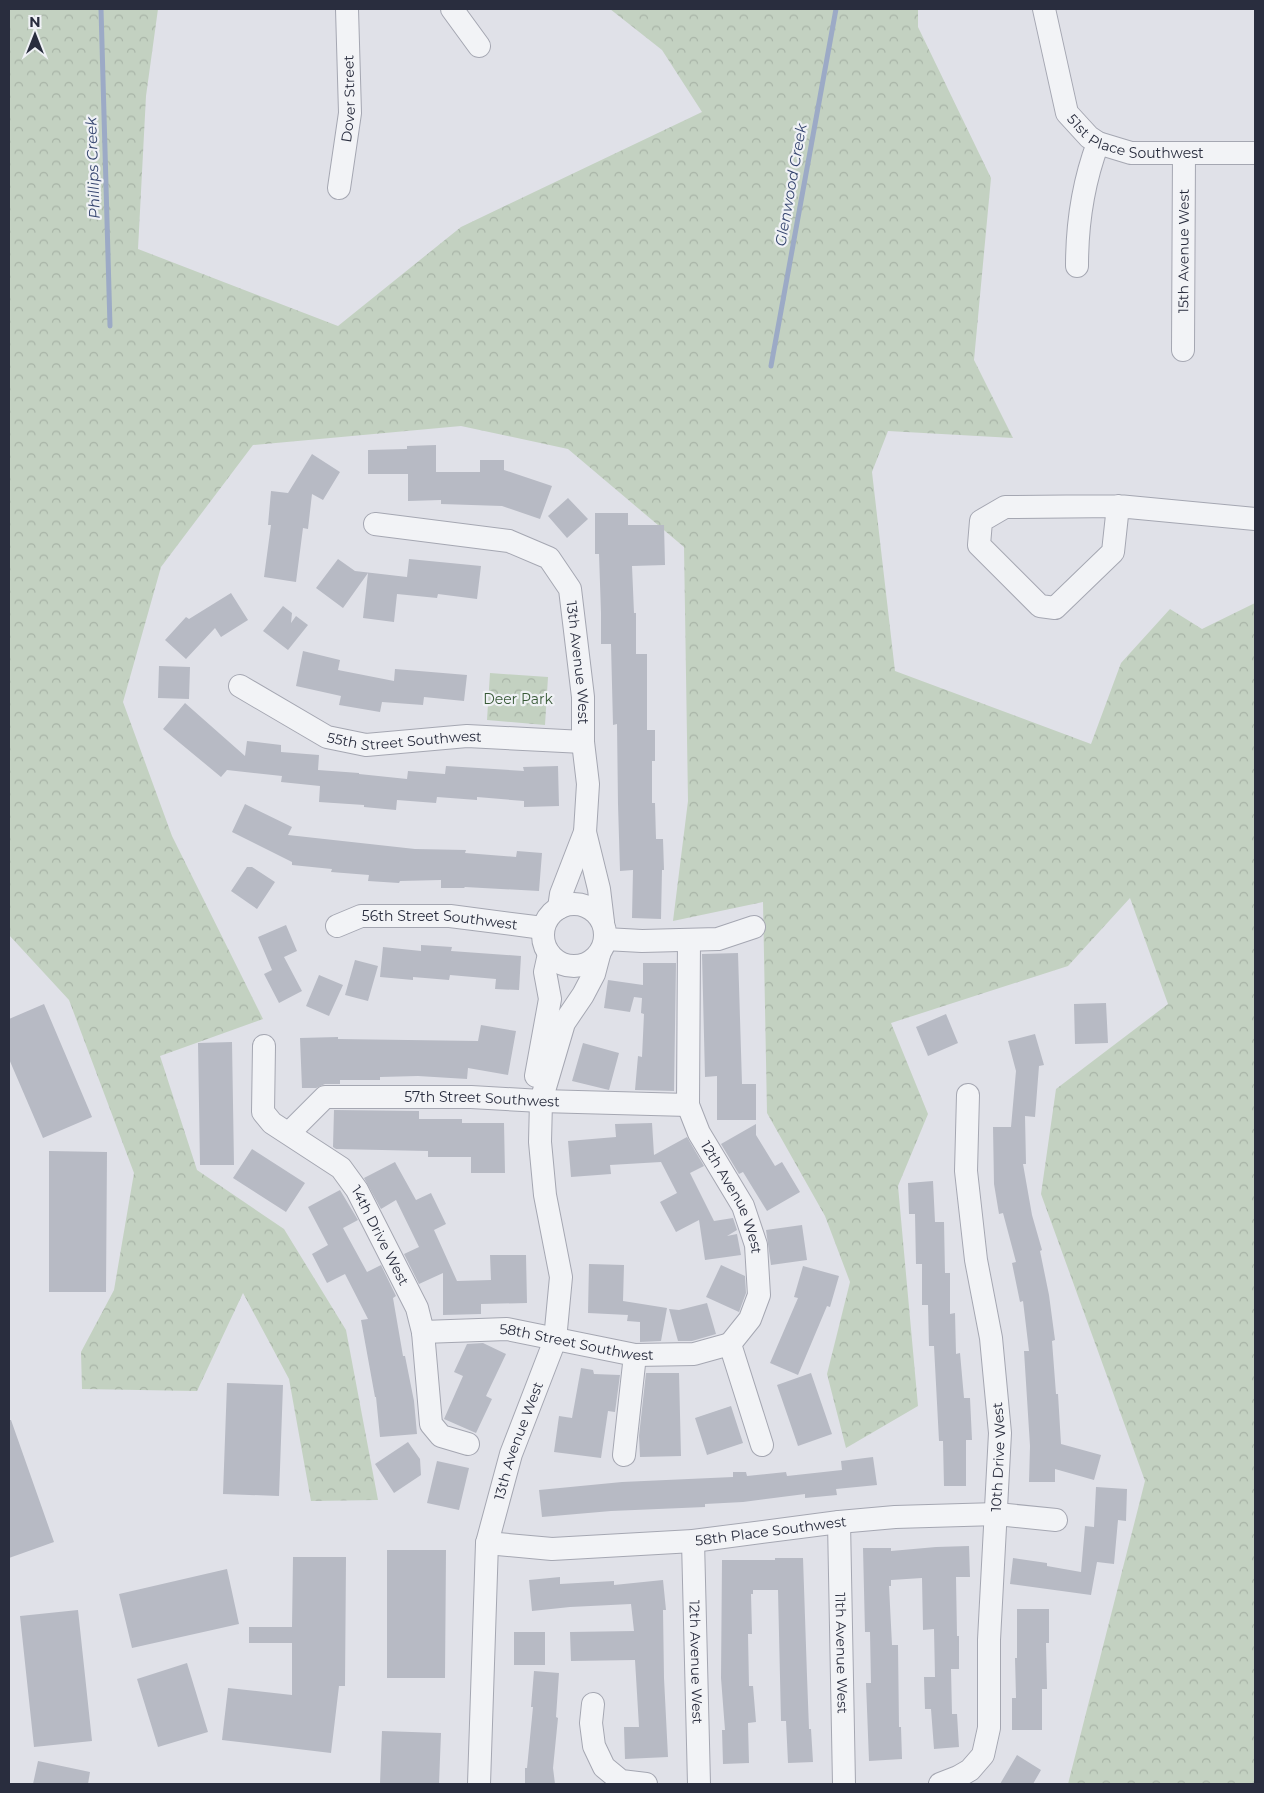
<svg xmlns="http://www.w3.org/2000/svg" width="1264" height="1793" font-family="Montserrat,sans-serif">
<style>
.forest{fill:url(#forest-crowns)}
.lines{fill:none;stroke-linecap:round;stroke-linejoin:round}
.stream{stroke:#9caac6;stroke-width:5}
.building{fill:#b7bac4}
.minor-casing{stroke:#a5a7b2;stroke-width:24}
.minor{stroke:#f2f3f6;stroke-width:22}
.labels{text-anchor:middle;stroke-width:4.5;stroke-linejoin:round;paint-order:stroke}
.street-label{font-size:14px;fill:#292d3e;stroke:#eff1f5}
.park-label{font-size:14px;fill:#385937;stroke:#eff1f5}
.water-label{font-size:15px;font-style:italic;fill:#364670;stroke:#eff1f5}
</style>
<defs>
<pattern id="forest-crowns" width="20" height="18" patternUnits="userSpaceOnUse" patternTransform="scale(1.25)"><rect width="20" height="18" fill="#c3d1c1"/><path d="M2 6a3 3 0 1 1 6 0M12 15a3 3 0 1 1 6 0" fill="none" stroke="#a8b4a7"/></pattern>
</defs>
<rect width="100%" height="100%" fill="#e0e1e8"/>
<path class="forest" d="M9 9H158L146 96 138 249 338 326 461 227 702 112 662 50 610 9H918V27L991 178 974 360 1013 438 888 431 872 472 895 671 1091 744 1121 663 1170 609 1202 629 1255 603V1784H1068L1145 1481 1041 1194 1056 1089 1168 1004 1130 898 1068 966 891 1023 928 1114 898 1186 918 1406 846 1448 827 1374 850 1282 825 1216 767 1113 763 902 673 921 688 801 684 547 568 449 461 426 253 445 161 567 123 702 172 836 263 1019 160 1056 197 1170 284 1229 346 1330 378 1500 311 1501 289 1379 243 1293 197 1391 82 1389 81 1352 114 1290 134 1173 69 1000 9 935Z
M490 673 548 677 545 725 487 720Z"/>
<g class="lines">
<path class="stream" d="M101 9 110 326
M771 366 836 9"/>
</g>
<path class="building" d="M436 445V472H480V460H504V470L552 486 540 519 502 506 441 504V500L408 501V474H368V450L407 449V446Z
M312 454 340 472 323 500 312 494 308 529 303 528 296 582 264 577 271 525H268L271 491 288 493Z
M568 498 588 519 567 538 548 516Z
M595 513H628V525H664L665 565 632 566 634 613H636V654H647V730H655V761H652V803H655L656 839H663L664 870H662L661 919 632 918 633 870 620 871 618 804 617 724 613 725 611 644H601V613L599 554H595Z
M338 559 355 571 407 577 409 559 481 566 477 599 438 594 437 598 397 594 394 622 363 618 368 573 343 608 316 588Z
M231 593 248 620 221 637 215 628 186 659 165 640 186 617 189 619Z
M283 606 292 613 291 623 296 616 308 625 288 650 263 631Z
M303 651 340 660 338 670 394 681 395 669 467 675 464 701 424 697 423 705 382 702 380 712 339 705 341 696 296 686Z
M159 666 190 667 189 699 158 698Z
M185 703 245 756 247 741 281 745V752L319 755 318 770 359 773V774L407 779 408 771 445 774 446 766 524 771 523 767 558 766 559 806 524 807V801L477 797V800L437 797 436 803 397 800 396 810 364 807V805L319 802 320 786 281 782 282 776 227 770 221 777 163 729Z
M245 804 292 827 288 835 415 849 466 850 465 853 516 857 517 851 542 853 539 891 465 887 464 888H441V880L400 881 399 883 368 881 369 875 331 872 332 869 292 865V862L232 832Z
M247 867H252L275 882 257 909 231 891Z
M286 925 297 951 284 957 302 991 279 1003 264 974 272 970 258 937Z
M421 945 452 947 451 951 521 956 519 990 495 989 496 979 450 975 449 980 413 977V980L380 977 383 947 421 951Z
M738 953 742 1084H756V1120H717V1076L705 1077 702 954Z
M355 960 378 966 368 1001 345 995Z
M643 963H676L674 1091 635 1090 638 1056 642 1057 644 1014 641 1013 642 998 634 997 630 1012 604 1008 608 980 643 985Z
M319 975 343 985 329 1016 306 1006Z
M1106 1003 1108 1043 1075 1044 1074 1004Z
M44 1004 92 1117 43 1138 9 1059V1019Z
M946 1014 958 1043 928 1056 916 1027Z
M481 1025 516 1031 508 1075 468 1068 467 1079 418 1076 380 1077V1080H340V1084H325L316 1088H302L300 1038 338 1037V1039L478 1041Z
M1035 1034 1044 1065 1039 1066 1035 1117 1025 1116 1026 1164H1023L1032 1215 1042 1250 1040 1251 1049 1295 1055 1340 1052 1341 1056 1394H1058L1061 1444 1101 1455 1094 1480 1055 1469V1482H1029L1030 1446 1024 1351H1029L1023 1301 1020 1302 1012 1263 1016 1262 1003 1213 999 1214 994 1184 993 1127H1011L1016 1071 1008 1041Z
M232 1042 234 1165H200L198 1043Z
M583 1043 619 1053 609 1090 572 1081Z
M334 1110 419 1111V1119H462V1123H504L505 1173H471V1157H428V1151L336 1149 333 1147Z
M652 1123 654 1155 687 1137 704 1166 690 1173 714 1221 733 1218 737 1230 727 1236 737 1234 741 1255 705 1260 699 1220 676 1232 660 1202 677 1193 661 1162 610 1165 611 1174 571 1177 568 1141 616 1137 615 1124Z
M756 1124V1135L775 1166 782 1162 800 1192 767 1211 743 1172 739 1174 721 1144Z
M252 1149 305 1183 286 1212 233 1178Z
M49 1151 107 1152 106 1292H49Z
M395 1162 416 1200 431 1193 446 1224 434 1230 457 1281 491 1280 490 1255H526L527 1303 481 1304V1314L443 1315V1273L419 1284 404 1254 419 1247 396 1200 381 1209 364 1178Z
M933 1181 935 1222H944L945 1273H950V1314L955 1313 956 1354 960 1353 964 1398H970L972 1440H966V1486H944L943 1441H939L934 1346H929L928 1305H922V1264H916L915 1214H909L908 1183Z
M340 1190 358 1220 343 1228 367 1272 381 1265 396 1296 393 1298 403 1356H405L414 1401 417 1434 380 1437 376 1397H375L361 1320 368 1319 345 1274 327 1283 312 1254 328 1245 308 1207Z
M802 1225 807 1260 771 1265 766 1230Z
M589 1264 624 1265 623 1301 667 1308 661 1341 640 1342V1322L627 1321 628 1315 588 1313Z
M721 1265 745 1276 746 1293 739 1312 706 1297Z
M803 1266 839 1276 830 1307 827 1306 798 1375 770 1363 798 1298 794 1297Z
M707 1303 716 1334 692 1341H678L669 1309 679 1310Z
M483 1343 506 1354 486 1396 492 1399 476 1433 444 1419 463 1376 454 1372 467 1344Z
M581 1368 593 1370 594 1374 620 1375 615 1412 608 1411 601 1458 554 1452 559 1416 572 1418Z
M646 1373H679L681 1456 640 1457 639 1436Z
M811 1373 832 1434 798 1446 777 1385Z
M227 1383 283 1385 279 1496 223 1494Z
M731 1406 743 1443 707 1455 695 1418Z
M9 1420H11L54 1542 9 1558Z
M408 1442 420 1459 421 1475 394 1493 375 1464Z
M873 1457 877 1485 836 1489 837 1495 805 1498V1494L743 1502 705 1504V1507L611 1511 542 1517 539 1490 622 1482 733 1477V1472H746L747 1476 786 1472 787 1476 842 1470 841 1461Z
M437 1461 469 1468 459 1510 427 1503Z
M1096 1487 1127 1489 1126 1521 1118 1520 1114 1564 1097 1562 1091 1595 1010 1584 1013 1558 1047 1563V1566L1081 1572 1085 1526 1094 1527Z
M969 1546 970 1577H956L957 1636H959V1669H951L952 1714H957L959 1747 934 1749 931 1709H925L924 1677H935L934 1629 923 1630 922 1578 891 1580V1586H889L892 1645H898L899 1727H901L902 1759 869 1761 866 1683H871L870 1632H865L863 1548H891V1551L936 1547Z
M387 1550H446L445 1678H387Z
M293 1557H346L345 1686H339L331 1753 222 1740 228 1688 292 1695V1643H249V1627H292Z
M775 1558H803L807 1676 809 1729H811L813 1762 788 1763 786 1721H781L778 1590H753V1594H751L752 1634H748L749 1686H753L756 1722 748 1723 749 1763 723 1764 722 1730H725L721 1678 722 1560H775Z
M227 1569 239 1624 132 1648 119 1594Z
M560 1577V1584L614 1581V1585L663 1580 666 1610H663L664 1678 668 1757 625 1759 624 1727H639L635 1660 571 1661 570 1632 634 1631 631 1604 570 1607 532 1611 529 1580Z
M1017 1609H1049V1643H1046L1047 1689H1042V1730H1012V1698H1016L1015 1658H1017Z
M78 1610 92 1741 34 1747 20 1616Z
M514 1632H545V1665H514Z
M187 1663 208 1732 158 1747 137 1679Z
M534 1671 559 1673 556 1717 558 1718 553 1768 555 1784H525V1768H527L533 1707H531Z
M382 1731 441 1733 439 1784H380Z
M1017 1755 1041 1770 1033 1784H1000Z
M38 1761 90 1772 88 1784H33Z"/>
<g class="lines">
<defs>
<g id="minor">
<path d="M452 9 479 46"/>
<path id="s1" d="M1044 9 1067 113 1089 137 1098 143 1131 153H1255"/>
<path id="s2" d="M339 188 350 113 347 9"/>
<path d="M1077 266C1077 223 1083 183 1098 143"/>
<path id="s3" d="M1183 350 1184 153"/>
<path d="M1118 506 1113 552 1055 608 1040 606 979 545 981 521 1005 507 1118 506 1255 519"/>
<path id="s4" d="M375 524 509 541 549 558 570 589 583 697V742L588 784 585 832 561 894 559 908"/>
<path id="s5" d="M240 686 327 737 366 745 467 736 583 742"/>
<path d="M585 832 599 889 603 922"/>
<circle cx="574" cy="935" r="31"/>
<path id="s6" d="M337 926 361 916H450L543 928"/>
<path d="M605 939 642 941 718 939 754 927"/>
<path id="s7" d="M689 940 688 1105 699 1133 743 1206 756 1245 759 1295 750 1319 730 1344 762 1445"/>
<path id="s8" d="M264 1046 263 1112 272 1123 341 1168 357 1190 417 1308 423 1332 431 1424 441 1436 468 1444"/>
<path d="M536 1076 550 999 545 972 549 954"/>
<path id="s9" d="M289 1133 325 1097H471L541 1101 688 1105"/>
<path id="s10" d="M423 1332 507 1329 635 1355 694 1354 730 1344"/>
<path d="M624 1455 635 1355"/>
<path id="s11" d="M839 1522 844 1784"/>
<path id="s12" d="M693 1541 699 1784"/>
<path id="s13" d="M487 1543 552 1549 693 1541 839 1522 895 1517 997 1514 1056 1520"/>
<path d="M593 1704 591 1723 594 1746 604 1767 621 1781 646 1784"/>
<path id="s14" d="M479 1784 487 1543 511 1454 555 1340 561 1277 545 1195 540 1142 541 1101 564 1023 583 995 594 974 599 955"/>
<path id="s15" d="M940 1784 958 1777 970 1770 983 1755 989 1728V1640L1000 1433 991 1338 976 1260 966 1171 968 1095"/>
</g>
</defs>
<use href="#minor" class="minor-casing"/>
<use href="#minor" class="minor"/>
</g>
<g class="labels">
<g class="street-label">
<text dy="5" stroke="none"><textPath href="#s2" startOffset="90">Dover Street</textPath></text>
<text dy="5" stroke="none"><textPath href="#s1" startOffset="184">51st Place Southwest</textPath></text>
<text dy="5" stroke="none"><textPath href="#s3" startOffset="99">15th Avenue West</textPath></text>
<text dy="5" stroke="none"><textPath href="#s4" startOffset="290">13th Avenue West</textPath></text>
<text dy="5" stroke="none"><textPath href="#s5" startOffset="179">55th Street Southwest</textPath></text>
<text dy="5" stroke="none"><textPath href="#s6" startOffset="105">56th Street Southwest</textPath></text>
<text dy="5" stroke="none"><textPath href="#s9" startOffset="208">57th Street Southwest</textPath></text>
<text dy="5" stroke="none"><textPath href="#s7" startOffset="268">12th Avenue West</textPath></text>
<text dy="5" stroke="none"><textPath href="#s8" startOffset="241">14th Drive West</textPath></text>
<text dy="5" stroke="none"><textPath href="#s10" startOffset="155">58th Street Southwest</textPath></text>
<text dy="5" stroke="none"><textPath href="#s14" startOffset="348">13th Avenue West</textPath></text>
<text dy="5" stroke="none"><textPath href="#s15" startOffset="352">10th Drive West</textPath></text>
<text dy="5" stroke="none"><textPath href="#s13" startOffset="285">58th Place Southwest</textPath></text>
<text dy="5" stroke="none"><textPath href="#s11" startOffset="131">11th Avenue West</textPath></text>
<text dy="5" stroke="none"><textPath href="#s12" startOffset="121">12th Avenue West</textPath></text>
</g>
<g class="park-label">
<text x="518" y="704">Deer Park</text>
</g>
<g class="water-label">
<text transform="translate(93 168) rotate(-92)" y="5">Phillips Creek</text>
<text transform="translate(791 185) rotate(-80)" y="5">Glenwood Creek</text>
</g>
</g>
<rect width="1264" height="1793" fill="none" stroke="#292d3e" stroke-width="20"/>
<g transform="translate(35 35)" stroke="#eff1f5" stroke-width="4" paint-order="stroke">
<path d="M0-4L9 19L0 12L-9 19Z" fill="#292d3e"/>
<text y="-8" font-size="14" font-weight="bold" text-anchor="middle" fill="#292d3e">N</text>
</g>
</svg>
